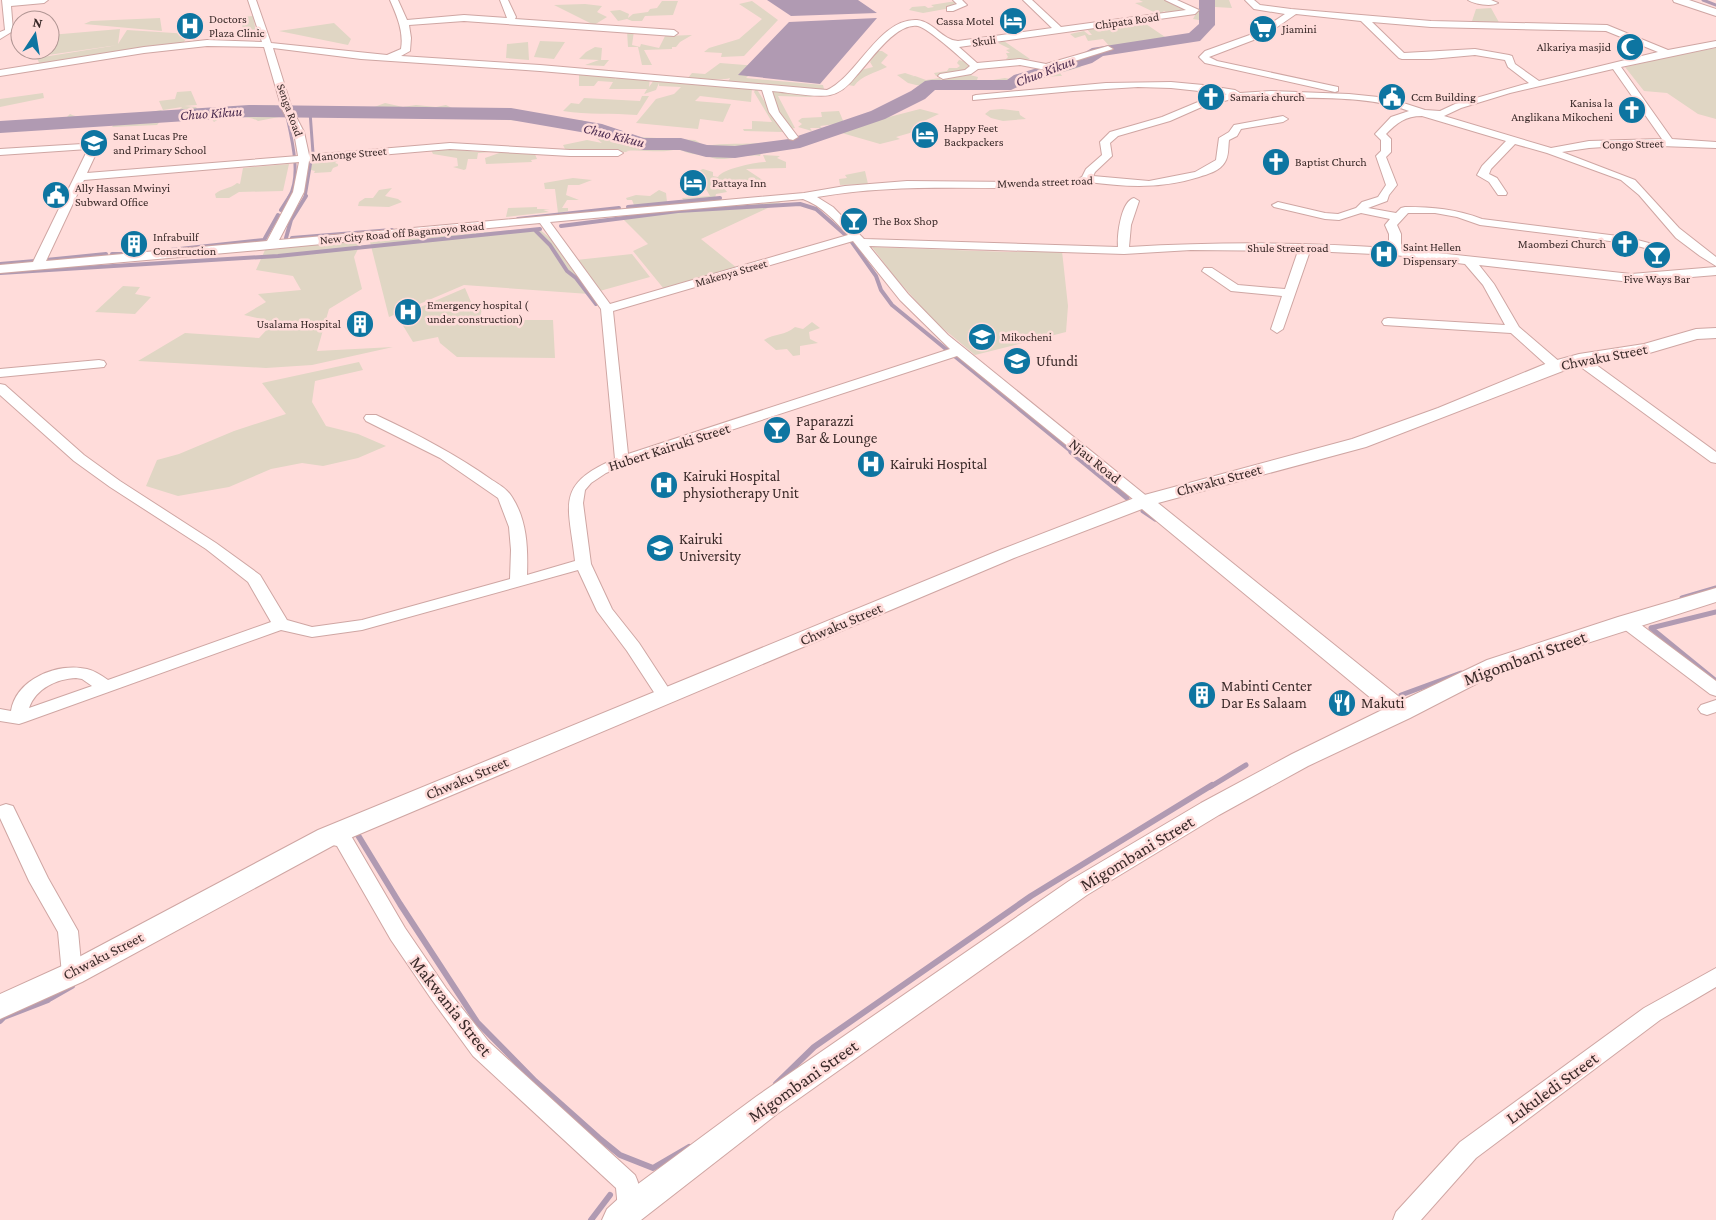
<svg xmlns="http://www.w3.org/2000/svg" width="1716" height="1220" font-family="'Crimson Pro',serif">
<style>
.green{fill:#e0d6c4}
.water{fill:#b09ab2}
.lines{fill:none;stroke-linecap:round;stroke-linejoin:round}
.stream-far3{stroke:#b09ab2;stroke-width:3}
.stream-far2{stroke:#b09ab2;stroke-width:4}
.stream-far1{stroke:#b09ab2;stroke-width:5}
.stream{stroke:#b09ab2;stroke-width:6}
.river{fill:#b09ab2;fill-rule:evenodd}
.minor-casing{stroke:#cfa6a3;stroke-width:2}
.major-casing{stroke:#cfa6a3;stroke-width:2}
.minor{fill:#fff;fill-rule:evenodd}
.major{fill:#fff;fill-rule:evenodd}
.labels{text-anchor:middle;stroke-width:5;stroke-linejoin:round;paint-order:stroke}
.far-poi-label{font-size:12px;fill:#3a2a29;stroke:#ffdcda;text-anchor:start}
.far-street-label{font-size:12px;fill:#3a2a29;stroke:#ffdcda}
.far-water-label{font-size:14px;font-style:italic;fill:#4d2d51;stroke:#ffdcda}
.street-label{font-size:15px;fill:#3a2a29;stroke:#ffdcda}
.poi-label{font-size:15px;fill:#3a2a29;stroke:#ffdcda;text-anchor:start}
.near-street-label{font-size:18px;fill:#3a2a29;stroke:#ffdcda}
</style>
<rect width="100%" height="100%" fill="#ffdcda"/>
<path class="green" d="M1139 0H1165L1192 10 1170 14 1164 11 1160 15 1135 3 1143 2Z
M1203 0H1229L1232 8 1215 7 1214 21 1209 22 1210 28 1199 31V20L1193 19 1199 8 1213 7Z
M662 1H678L673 15 645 16 642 21H632L627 19 618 21 610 11 620 10 629 14 628 18 633 14 648 12 650 9 657 8Z
M752 1 778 20 744 56 721 57 722 53 704 52 709 48 739 39 762 19 739 4Z
M956 1 962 6 923 13 909 10 912 7 925 6 928 8 934 7 931 5Z
M585 4 602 6 597 12 607 17 594 25 554 5Z
M1491 8 1501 26 1471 24 1476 9Z
M253 16 257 38 244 37 241 17Z
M160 18 162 31 84 24 91 21Z
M1156 18V21L1143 22 1171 41 1112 49 1103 39 1088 41 1085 35 1075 38 1070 34 1084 31 1089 35H1092L1085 27Z
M334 23 351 39 348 45 279 31Z
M120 29 118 44 127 30 190 34 183 43 40 65 37 58 118 45 27 58V50H50V35Z
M627 31H634L632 45 640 47 641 44 659 48 665 36 692 35 680 42 676 47H672V49L644 50 652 65H642L638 47H628Z
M540 41 565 42 554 59 534 57Z
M1004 41 1030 59 1023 60 1022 64 1000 66 1012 60 1006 59 1008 57 1006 53H1010L1006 50 1010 49 998 43Z
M528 42 529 60 506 58 507 44Z
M595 47 602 48 601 60H609L604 66 585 65 599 60 579 59 586 52Z
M1716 48V119L1698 114 1667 93 1644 91 1625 67 1677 55Z
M877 51H882L888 55 881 63 887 67C875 73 862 75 854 86L848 85 857 71 873 67 870 62Z
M1075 59 1080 61 1077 63 1081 67 1060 73 1062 76C1050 75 1039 81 1026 80L1036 76 1021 79 1010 86 965 85 950 89 916 85 908 83 897 75 905 73 914 76 910 77 915 76 926 80 940 78 941 80 945 77 936 76 934 73 947 71 949 68H957L960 66 957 63 959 60 967 62 973 67 957 75H970L978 77 977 80 981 82 1005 78 1019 81 1018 79 1023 75 1033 73 1030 71 1034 69Z
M720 63 758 66 746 78 823 85 825 93 728 82 730 78C721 81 710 77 701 82L752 87 751 102 700 96 695 101 731 104 723 122 700 119 698 129 636 123 656 99 674 94 681 87 659 86V83L656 90 644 94 647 89H609L613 82 598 81 594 86H579V73L617 75 615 80 619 75 650 78 649 87 654 80 687 79 692 73 705 74Z
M756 88 784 132 744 131 743 129H752V121L772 122 754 92Z
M770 89 823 94 810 97 778 96 795 128 787 130Z
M191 91 197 105 184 106 196 107 199 111 275 105 279 117 258 121C248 115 236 118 225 115L214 122 209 116H195L183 121 173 118H163L157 125 112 127 118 119 56 123 57 120 65 119 70 114C90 124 138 115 161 110L164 113 177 112 182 107 163 110 159 101 175 99 177 92Z
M43 93 44 98 0 107V99Z
M642 96H649L637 115C612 113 588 115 563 111L571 103 579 104 584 98 640 101Z
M385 103 403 107 416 105 436 107 446 105 452 108H491L526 112 551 116 562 122 581 120 598 126 594 131 571 125 456 116 428 117 392 114 325 115 328 110 359 109 365 107 369 109Z
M920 109 939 114 924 121 934 126 896 137 900 139 880 144 835 131Z
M1002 109 1019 111 1020 115 1026 119 1003 121 991 118 985 114 990 110Z
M839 111 844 123 820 126 822 128H810L812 131 798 127 802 124 798 121 802 118 822 117 821 112Z
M601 126 638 137 695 140 705 146C734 141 764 147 792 138L788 144 763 149 760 156C745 154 732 160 717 159 711 158 706 155 701 155 692 154 687 153 678 149 661 154 643 149 626 151L628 152 556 151 565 149 563 145 587 140 602 143 595 137 606 135 604 133 598 131Z
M449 149 489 153H478L477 159H468L466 169 464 170 453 167 458 166 457 158 433 154 431 150Z
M502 152H534L537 159 531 160 532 162 486 164 485 158Z
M763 155 780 156 777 158 786 162V168L746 169 764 181 747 186 737 182 723 187 727 192 716 194 715 198 684 201 682 198 710 196 696 172 703 169 713 172V176L718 177C722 169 757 162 766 162Z
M339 156 341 158 335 163 338 164V166L333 168 331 172 314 173 315 171 307 169 311 167 313 162 316 160Z
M289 164 283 191 239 192 229 198H216L215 194C222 188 230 189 237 183L240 184 243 168Z
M865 171 868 184 840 185 839 179 847 178 845 175Z
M573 178 592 180 579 185H568L566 195 579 200H567L562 208H568V211L558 213 555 189H545L544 183Z
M392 188 385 196 398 199 402 202 389 207 358 206 359 202 365 198H373L379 190Z
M659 190 666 193 667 202 634 205 632 200H627L626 198 636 195 650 196Z
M781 202 701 239 737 268 664 289 633 251 648 244 619 215Z
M537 207V209H550L543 210 549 212 506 217 508 208Z
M538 228 576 260 632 254 650 277 589 294 464 285 389 317 370 242Z
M363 239 354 257 362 289 329 309 317 351 393 347 312 365 266 368 138 361 185 333 259 338 274 322 244 315 266 302 258 294 301 290 293 276 256 270 265 250Z
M872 247 1009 252 1062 251 1068 306 1066 332 975 355 934 321 894 276Z
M123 286 140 287 135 294 151 297 135 314 95 312Z
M465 288 471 302 483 304 480 318 506 320H553L555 358 457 357 440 343 438 337 413 342 402 324V315Z
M812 322 820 328 809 332 810 339 818 343 800 346V355L793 356 787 349 776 350 764 340C775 333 785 336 795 327L803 329Z
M359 362 363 370 315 381 312 402 326 426 358 434 386 446 358 458 323 466 302 463 271 469 229 487 178 496 146 486 157 460 179 454 234 431 286 414 262 383Z"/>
<path class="water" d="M767 0H858L877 13 791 16Z
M877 18 820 84 738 75 789 22Z"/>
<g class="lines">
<path class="stream-far3" d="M1703 0 1716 5
M286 112C291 136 302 175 289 197
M310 112 313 153
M305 197 311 161"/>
<path class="stream-far2" d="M628 207 720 198
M281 210 290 196
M518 219 619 208
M561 226 678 211 800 204 816 209 849 238 876 276 881 290 892 305 1073 453
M536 231 550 245 567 271 576 278 596 304
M286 238 291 220 306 196
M292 238 392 230
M161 251 264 240 278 215
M112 254H126
M46 260 106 254
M0 264 35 261
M0 273 278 256 540 229"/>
<path class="stream-far1" d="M1071 452 1127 498
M1143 511 1155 519
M1682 598 1716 588
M1651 628 1716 681
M1651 628 1716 612
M1401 695 1461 673
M1210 787 1246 765"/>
<path class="stream" d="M354 833 356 832 400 904 477 1022 535 1081 599 1138 620 1155 653 1168 689 1147
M51 998 72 986
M0 1021 4 1017 48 1000
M776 1084 814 1047 1031 896 1212 785
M591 1220 610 1195"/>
<path class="river" d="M1199 0H1215V25L1200 41 1103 56 1092 63 1026 83 1011 90H935L925 99 885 119 800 148 735 158 706 157 680 150H642L598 135 511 120 249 117 0 133V121L249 105 511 108 602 124 644 138H681L707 145 735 146 789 139 871 111 911 91 925 81 931 80H1007L1014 75 1080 55 1092 48 1189 33 1199 24Z"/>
<defs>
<path id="minor" d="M2 0H48L44 3 11 6 13 31 0 39V32L5 30Z
M248 0H256L271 43 387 55 401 49C404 32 397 16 390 0H398L407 20 464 15 507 18 500 0H508L516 17 515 19 674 30 678 33 674 36 464 21 409 25 411 38 410 51 401 56 540 65 827 90C858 76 879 18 917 20 934 22 942 40 958 41L1052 28 1023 0H1032L1061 27 1186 10 1165 0H1177L1199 10 1195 14 959 47 977 63 1020 59 1046 64 1108 46 1113 49 1046 70 1020 65 978 69 971 74 943 79 938 76 940 74 965 70 970 66C961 58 928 28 918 26 896 22 870 61 857 75 850 84 841 93 830 95 816 98 786 92 772 91L779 112 798 137 793 140 789 139 769 112 762 90 540 71 361 59 273 48 292 109 304 132 309 155 450 143 570 150H618L623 153 618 156H570L450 149 309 161 304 192 279 240 804 193 845 186 907 181 1022 182 1078 179 1082 177 1086 169 1102 155 1100 142 1110 132 1162 117 1198 102 1227 94 1171 88 1138 87 1073 91 973 100V96L976 95 1106 83 1171 82 1203 85 1235 90 1240 93 1271 91 1349 94 1388 98 1425 110 1440 111 1455 104 1529 83 1508 67 1505 60 1475 55 1431 59H1402L1399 58 1361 21 1296 14 1264 36 1209 57 1217 61 1338 87V91L1335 92 1205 63 1199 57 1205 51 1258 32 1285 14 1254 9 1245 0H1254L1260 5 1291 9 1431 21 1607 25 1668 50 1716 41V47L1621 67 1672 139 1716 142V148L1633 145 1589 148 1562 152 1635 180 1679 228 1716 257V266L1700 256 1676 238 1639 195 1621 180 1547 153 1515 144 1491 169 1489 174 1497 178 1507 193 1506 195H1498L1489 182 1477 175 1482 166 1506 141 1422 116C1405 116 1397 123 1386 134L1391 139V152L1386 157 1397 185 1389 195 1387 201 1368 208 1396 213 1401 208 1405 207C1433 207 1456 209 1482 219L1626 237 1664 247 1666 249 1660 252 1626 243 1480 225 1457 217 1435 213H1408L1397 225 1401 234V249L1631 274 1716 267V275L1631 282 1479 265 1494 284 1519 327 1561 363 1563 366 1556 370 1551 369 1511 333 1384 325 1382 322 1384 319 1388 318 1505 325 1483 285 1465 264 1395 255 1310 251 1283 329 1277 333 1271 329 1282 296 1231 291 1202 271 1204 268H1212L1238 285 1285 289 1298 251 1191 250 1124 254 869 246 908 294 948 335 1149 498 1151 501 1149 504H1139L957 356 627 464 606 473 591 483 585 490 583 503 591 564 612 609 639 643 671 692 674 696 671 700 665 702 659 700 627 651 597 611 578 570 362 630 312 637 281 630 25 722 19 724 0 721V709L11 711C16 679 58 662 87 669 95 671 101 675 108 680L271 622 248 582 206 549 110 487 74 461 0 395V384L5 385 84 455 120 481 216 543 260 575 287 620 312 627 362 620 510 579 511 550 509 527 498 498 440 458 366 421 364 418 366 415H376C417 434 455 454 492 480 500 485 507 489 512 497 527 520 528 548 527 575L575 561C569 505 554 485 615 459L601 309 540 223 270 249 0 273V265L33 262 88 149 0 155V149L99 143 100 145 87 173 298 156 294 132 282 109 264 47 207 46 144 53 0 76V70L144 47 207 40 262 42ZM1372 22 1431 27 1606 31 1658 52 1539 81 1515 64 1512 56 1509 55 1475 49 1404 53ZM1613 69 1662 139 1589 141 1551 148 1444 116 1461 108 1510 93ZM1271 97C1314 99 1369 95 1409 111L1391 117 1375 134 1381 140V151L1376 156 1386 185 1378 197 1362 202 1356 208 1338 214 1325 213 1278 202 1272 205 1274 207 1325 219 1339 220 1361 213 1390 219 1385 225 1389 234V248C1303 242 1216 242 1129 247L1131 225 1139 201 1134 198C1121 201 1117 235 1118 247L864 239 833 207 817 197C885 185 951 188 1019 188 1039 188 1060 185 1080 185L1088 182C1128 187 1160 189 1199 177 1208 174 1220 171 1225 162 1229 156 1228 147 1229 140L1237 136 1241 129 1283 122 1288 119 1283 116 1234 125 1229 132 1219 138 1216 160 1195 172 1149 181 1093 176 1095 172 1112 156 1110 143 1118 136 1170 121 1204 106 1228 100ZM299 162 293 192 267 241 46 261 84 180ZM803 199C822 206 835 221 848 235L610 304 550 222ZM853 241 900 300 950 349 628 454 613 311ZM76 678 82 679 92 686 29 708C36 688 57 679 76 678Z
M953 0H962L967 5 953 11H947V7L957 4Z
M1468 0H1491L1498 3C1491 7 1474 4 1468 0Z
M1579 355 1584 356 1716 452V463L1711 462 1574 362 1572 359 1574 356Z
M99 360 104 361 106 364 104 367 0 377V369Z
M1626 617 1632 618 1716 681V696L1710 694 1620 626 1618 622 1620 618Z
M1716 700V712L1707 715 1701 713 1698 709 1701 705Z
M6 804 13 806 48 878 78 931 82 974 79 980 72 983 65 980 62 974 58 932 29 881 0 818V806Z
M327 830 350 834 405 928 446 988 489 1042 635 1175C641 1188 644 1204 638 1217L631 1220 622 1217 618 1209 616 1188 473 1056 432 1000 391 940 337 846 320 842 317 837 320 832Z
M1716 968V987L1660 1020 1476 1158 1421 1220H1393L1396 1212 1460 1142 1644 1008Z"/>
<path id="major" d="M1673 0H1689L1716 9V16L1674 2Z
M1716 328V338L1697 339 1646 354 1581 364 1366 447 1158 503 1403 700 1487 660 1618 617 1716 588V602L1503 670 1410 718 1308 766 1219 815 1087 895 777 1114 641 1220H602L607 1209 619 1198 757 1096 1069 881 1201 803 1292 754 1384 709 1142 509 1014 558 336 844 82 982 0 1019V994L62 966 318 830 1000 550 1137 497 1352 439 1438 408 1550 362 1579 354 1644 344 1696 329Z"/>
</defs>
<use href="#minor" class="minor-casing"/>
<use href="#major" class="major-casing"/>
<use href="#minor" class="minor"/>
<use href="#major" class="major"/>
</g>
<defs>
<symbol id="hotel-disc" viewBox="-11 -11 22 22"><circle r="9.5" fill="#0e75a1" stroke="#ffdcda"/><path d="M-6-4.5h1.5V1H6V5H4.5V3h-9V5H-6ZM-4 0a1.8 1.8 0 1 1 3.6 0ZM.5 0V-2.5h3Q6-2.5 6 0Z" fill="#fff"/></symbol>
<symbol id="hospital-disc" viewBox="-11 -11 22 22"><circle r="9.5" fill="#0e75a1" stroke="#ffdcda"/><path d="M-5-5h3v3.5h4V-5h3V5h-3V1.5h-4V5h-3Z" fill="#fff"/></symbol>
<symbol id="supermarket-disc" viewBox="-11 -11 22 22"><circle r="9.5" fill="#0e75a1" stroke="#ffdcda"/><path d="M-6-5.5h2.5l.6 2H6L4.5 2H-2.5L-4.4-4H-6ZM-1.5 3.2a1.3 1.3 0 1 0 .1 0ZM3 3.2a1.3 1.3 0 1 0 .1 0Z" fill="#fff"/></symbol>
<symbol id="mosque-disc" viewBox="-11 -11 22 22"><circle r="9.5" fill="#0e75a1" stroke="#ffdcda"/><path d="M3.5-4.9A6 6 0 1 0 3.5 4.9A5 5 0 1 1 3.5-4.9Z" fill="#fff"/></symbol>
<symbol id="church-disc" viewBox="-11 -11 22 22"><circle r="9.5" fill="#0e75a1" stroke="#ffdcda"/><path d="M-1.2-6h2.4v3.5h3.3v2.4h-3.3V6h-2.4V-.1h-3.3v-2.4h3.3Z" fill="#fff"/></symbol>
<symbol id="civic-disc" viewBox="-11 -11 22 22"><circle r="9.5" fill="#0e75a1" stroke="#ffdcda"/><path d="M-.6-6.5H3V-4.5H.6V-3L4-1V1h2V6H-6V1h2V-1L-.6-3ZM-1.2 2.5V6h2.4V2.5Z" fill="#fff"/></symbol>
<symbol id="school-disc" viewBox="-11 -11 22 22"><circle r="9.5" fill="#0e75a1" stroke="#ffdcda"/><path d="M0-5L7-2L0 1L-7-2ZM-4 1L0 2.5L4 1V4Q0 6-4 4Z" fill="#fff"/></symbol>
<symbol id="bar-disc" viewBox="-11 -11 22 22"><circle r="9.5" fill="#0e75a1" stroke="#ffdcda"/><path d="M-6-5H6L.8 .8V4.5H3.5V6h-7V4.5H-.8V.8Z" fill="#fff"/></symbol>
<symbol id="building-disc" viewBox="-11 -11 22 22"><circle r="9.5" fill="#0e75a1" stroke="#ffdcda"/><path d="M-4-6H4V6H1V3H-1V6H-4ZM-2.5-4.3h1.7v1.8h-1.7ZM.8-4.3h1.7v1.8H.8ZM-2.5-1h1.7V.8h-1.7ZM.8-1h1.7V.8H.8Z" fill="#fff"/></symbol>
<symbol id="university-disc" viewBox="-11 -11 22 22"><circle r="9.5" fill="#0e75a1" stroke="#ffdcda"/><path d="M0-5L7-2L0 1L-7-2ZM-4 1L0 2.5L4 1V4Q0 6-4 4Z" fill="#fff"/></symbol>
<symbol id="restaurant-disc" viewBox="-11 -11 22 22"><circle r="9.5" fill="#0e75a1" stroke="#ffdcda"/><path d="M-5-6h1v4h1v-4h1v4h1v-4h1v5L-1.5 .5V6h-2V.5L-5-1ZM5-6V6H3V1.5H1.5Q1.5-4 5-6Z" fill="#fff"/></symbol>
</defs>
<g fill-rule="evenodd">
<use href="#hotel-disc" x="997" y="5" width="32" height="32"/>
<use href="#hospital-disc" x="174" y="10" width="32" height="32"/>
<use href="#supermarket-disc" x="1247" y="13" width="32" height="32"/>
<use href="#mosque-disc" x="1614" y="31" width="32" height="32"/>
<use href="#church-disc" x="1195" y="81" width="32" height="32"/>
<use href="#civic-disc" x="1376" y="81" width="32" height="32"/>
<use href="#church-disc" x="1616" y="94" width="32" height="32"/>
<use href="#hotel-disc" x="909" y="119" width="32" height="32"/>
<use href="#school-disc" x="78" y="127" width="32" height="32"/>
<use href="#church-disc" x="1260" y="146" width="32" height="32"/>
<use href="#hotel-disc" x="677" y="167" width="32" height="32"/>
<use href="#civic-disc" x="40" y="179" width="32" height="32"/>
<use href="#bar-disc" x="838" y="205" width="32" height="32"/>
<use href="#building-disc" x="118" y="228" width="32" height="32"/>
<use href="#church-disc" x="1609" y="228" width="32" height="32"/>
<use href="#hospital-disc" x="1368" y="238" width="32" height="32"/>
<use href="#bar-disc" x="1641" y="239" width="32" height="32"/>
<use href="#hospital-disc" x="392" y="296" width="32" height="32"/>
<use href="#building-disc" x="344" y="308" width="32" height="32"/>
<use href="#school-disc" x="966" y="321" width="32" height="32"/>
<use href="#university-disc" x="1001" y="345" width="32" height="32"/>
<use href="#bar-disc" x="761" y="414" width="32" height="32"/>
<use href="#hospital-disc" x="855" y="448" width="32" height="32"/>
<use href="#hospital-disc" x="648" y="469" width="32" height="32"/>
<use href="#university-disc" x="644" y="532" width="32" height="32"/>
<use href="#building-disc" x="1186" y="679" width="32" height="32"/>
<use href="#restaurant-disc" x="1326" y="687" width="32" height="32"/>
</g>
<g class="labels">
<g class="far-poi-label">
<text x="209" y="23">Doctors<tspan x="209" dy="14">Plaza Clinic</tspan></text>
<text x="994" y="25" text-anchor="end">Cassa Motel</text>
<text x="1282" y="33">Jiamini</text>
<text x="1611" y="51" text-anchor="end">Alkariya masjid</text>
<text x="1230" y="101">Samaria church</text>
<text x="1411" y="101">Ccm Building</text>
<text x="1613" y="107" text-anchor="end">Kanisa la<tspan x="1613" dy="14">Anglikana Mikocheni</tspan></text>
<text x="944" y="132">Happy Feet<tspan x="944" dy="14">Backpackers</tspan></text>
<text x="113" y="140">Sanat Lucas Pre<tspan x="113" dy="14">and Primary School</tspan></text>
<text x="1295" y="166">Baptist Church</text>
<text x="712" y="187">Pattaya Inn</text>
<text x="75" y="192">Ally Hassan Mwinyi<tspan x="75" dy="14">Subward Office</tspan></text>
<text x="873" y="225">The Box Shop</text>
<text x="153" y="241">Infrabuilf<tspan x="153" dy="14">Construction</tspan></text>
<text x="1606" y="248" text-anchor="end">Maombezi Church</text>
<text x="1403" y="251">Saint Hellen<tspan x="1403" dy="14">Dispensary</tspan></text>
<text x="1657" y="283" text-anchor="middle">Five Ways Bar</text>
<text x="427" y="309">Emergency hospital (<tspan x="427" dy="14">under construction)</tspan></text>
<text x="341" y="328" text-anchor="end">Usalama Hospital</text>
<text x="1001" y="341">Mikocheni</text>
</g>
<g class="far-street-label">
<text transform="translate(1127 21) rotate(-8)" y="4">Chipata Road</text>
<text transform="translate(984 41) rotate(-8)" y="4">Skuli</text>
<text transform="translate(290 110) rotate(70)" y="4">Senga Road</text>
<text transform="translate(1633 144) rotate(-1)" y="4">Congo Street</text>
<text transform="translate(349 154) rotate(-5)" y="4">Manonge Street</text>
<text transform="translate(1045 182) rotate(-2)" y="4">Mwenda street road</text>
<text transform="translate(402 233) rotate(-5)" y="4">New City Road off Bagamoyo Road</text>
<text x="1288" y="252">Shule Street road</text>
<text transform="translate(731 273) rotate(-16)" y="4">Makenya Street</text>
</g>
<g class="far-water-label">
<text transform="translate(1045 71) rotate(-21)" y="5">Chuo Kikuu</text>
<text transform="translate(211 113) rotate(-4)" y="5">Chuo Kikuu</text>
<text transform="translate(614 135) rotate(14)" y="5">Chuo Kikuu</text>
</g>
<g class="street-label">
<text transform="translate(1604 357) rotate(-11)" y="5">Chwaku Street</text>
<text transform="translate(669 447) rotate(-18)" y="5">Hubert Kairuki Street</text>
<text transform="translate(1095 461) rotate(39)" y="5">Njau Road</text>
<text transform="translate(1219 480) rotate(-15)" y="5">Chwaku Street</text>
<text transform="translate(841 624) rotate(-23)" y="5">Chwaku Street</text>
<text transform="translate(467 778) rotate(-23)" y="5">Chwaku Street</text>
<text transform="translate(103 956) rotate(-27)" y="5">Chwaku Street</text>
</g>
<g class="poi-label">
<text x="1036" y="366">Ufundi</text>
<text x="796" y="426">Paparazzi<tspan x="796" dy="17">Bar &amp; Lounge</tspan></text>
<text x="890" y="469">Kairuki Hospital</text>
<text x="683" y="481">Kairuki Hospital<tspan x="683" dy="17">physiotherapy Unit</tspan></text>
<text x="679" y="544">Kairuki<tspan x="679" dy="17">University</tspan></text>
<text x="1221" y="691">Mabinti Center<tspan x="1221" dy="17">Dar Es Salaam</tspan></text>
<text x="1361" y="708">Makuti</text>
</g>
<g class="near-street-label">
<text transform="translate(1525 658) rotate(-20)" y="6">Migombani Street</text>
<text transform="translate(1137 853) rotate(-31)" y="6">Migombani Street</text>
<text transform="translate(451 1006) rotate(52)" y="6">Makwania Street</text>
<text transform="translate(803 1081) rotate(-35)" y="6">Migombani Street</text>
<text transform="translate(1552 1088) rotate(-36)" y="6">Lukuledi Street</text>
</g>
</g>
<g transform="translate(35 35) rotate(12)"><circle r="24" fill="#ffdcda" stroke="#b09593"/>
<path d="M0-4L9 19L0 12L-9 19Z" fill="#0e75a1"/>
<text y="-8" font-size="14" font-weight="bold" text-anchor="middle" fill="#3a2a29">N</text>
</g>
</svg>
